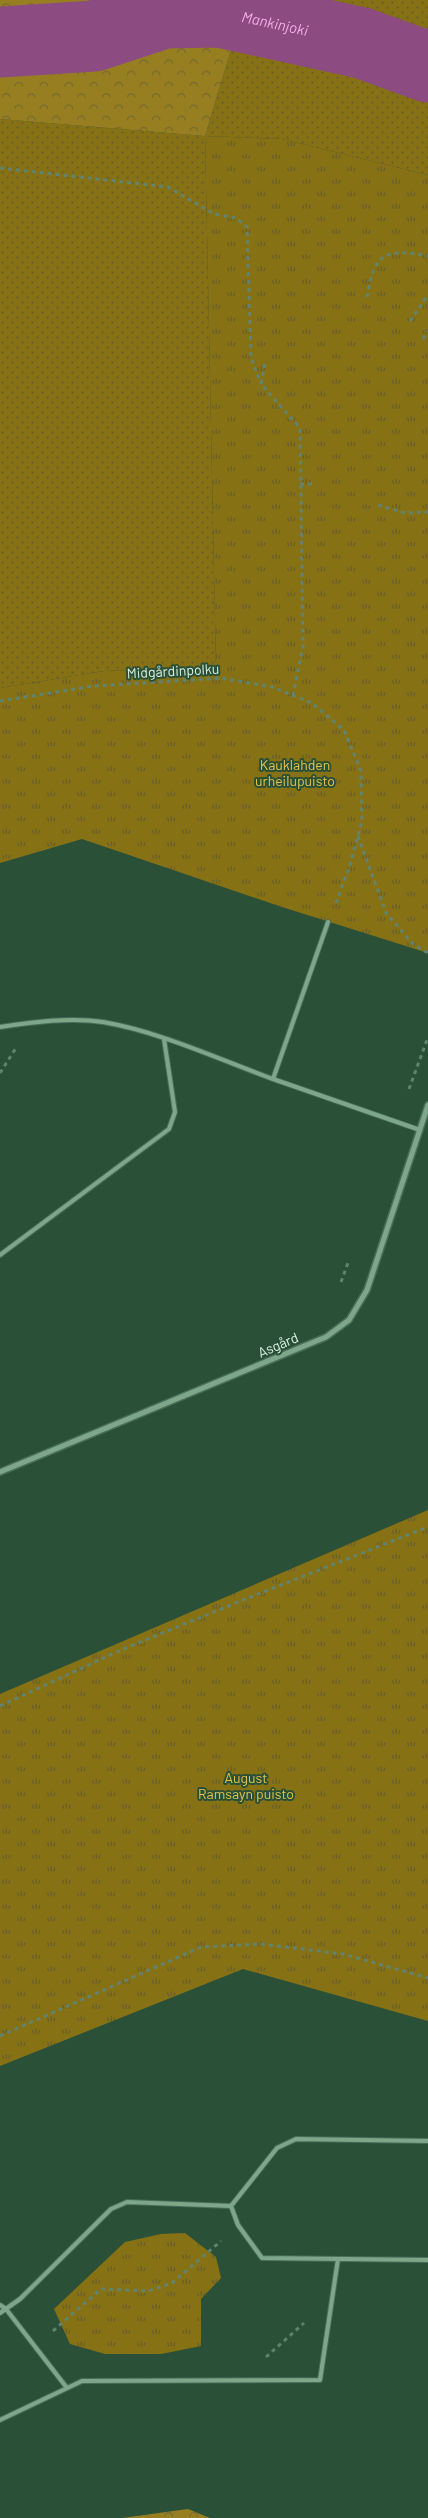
<svg xmlns="http://www.w3.org/2000/svg" width="428" height="2518" font-family="Barlow,sans-serif">
<style>
.grass{fill:url(#grass-dots)}
.forest{fill:url(#forest-crowns)}
.park{fill:url(#park-tufts)}
.lines{fill:none;stroke-linecap:round;stroke-linejoin:round}
.river{stroke:#8d4c81;stroke-width:71}
.lane-casing{stroke:#4b6e59;stroke-width:6}
.street-casing{stroke:#4b6e59;stroke-width:8}
.path{stroke:#62836d;stroke-width:3;stroke-dasharray:4 4;stroke-linecap:butt}
.lane{stroke:#7da68a;stroke-width:4}
.street{stroke:#7da68a;stroke-width:5}
.labels{text-anchor:middle;stroke-width:4;stroke-linejoin:round;paint-order:stroke}
.street-label{font-size:14px;fill:#daefe0;stroke:#2a5038}
.park-label{font-size:14px;fill:#e4c449;stroke:#2a5038}
.water-label{font-size:15px;font-style:italic;fill:#f6ace7;stroke:#2a5038}
</style>
<defs>
<pattern id="grass-dots" width="8" height="8" patternUnits="userSpaceOnUse" patternTransform="scale(1.25)"><rect width="8" height="8" fill="#877115"/><path d="M2 2h.1M6 6h.1" fill="none" stroke="#685f2a" stroke-width="1.8" stroke-linecap="round"/></pattern>
<pattern id="forest-crowns" width="20" height="18" patternUnits="userSpaceOnUse" patternTransform="scale(1.25)"><rect width="20" height="18" fill="#977f21"/><path d="M2 6a3 3 0 1 1 6 0M12 15a3 3 0 1 1 6 0" fill="none" stroke="#75692f"/></pattern>
<pattern id="park-tufts" width="24" height="20" patternUnits="userSpaceOnUse" patternTransform="scale(1.25)"><rect width="24" height="20" fill="#877115"/><path d="M3 7l-1-3M5 7V3M7 7l1-3M15 17l-1-3M17 17v-4M19 17l1-3" fill="none" stroke="#685f2a"/></pattern>
</defs>
<rect width="100%" height="100%" fill="#2a5038"/>
<path class="grass" d="M246 0H428V175L282 139 205 136 216 668 104 671 0 688V119L205 136Z"/>
<path class="forest" d="M0 0H246L205 136 0 119Z
M188 2509 210 2518H122Z"/>
<path class="park" d="M205 136 282 139 428 175V953L282 907 82 839 0 863V688L104 671 216 668Z
M428 1510V2021L243 1969 0 2066V1694Z
M185 2233 216 2257 221 2278 201 2299V2346L161 2354H105L70 2344 54 2309 125 2242 161 2234Z"/>
<g class="lines">
<path class="river" id="s1" d="M0 42 94 36 164 13 220 12 362 43 428 67"/>
<defs>
<path id="lane" d="M328 922 273 1079 420 1130
M0 1027C33 1022 70 1017 103 1022 161 1032 218 1059 273 1079
M0 1255 169 1129 175 1112 164 1039
M231 2206 277 2148 296 2139 428 2141
M0 2305 6 2309 67 2388
M0 2313 20 2299 111 2209 127 2202 231 2206 238 2225 262 2258 428 2260
M0 2420 82 2381 320 2380 338 2259"/>
<path id="street" d="M0 1472 326 1337 349 1320 367 1290 428 1105"/>
</defs>
<use href="#lane" class="lane-casing"/>
<use href="#street" class="street-casing"/>
<path class="path" d="M0 168 168 187 214 214 236 218 247 227 251 358 261 384
M367 297C374 253 385 248 428 256
M410 321 428 295
M423 339 428 331
M265 364 261 384 300 428 303 647 293 695
M300 484H316
M378 505 405 513 428 512
M0 701 93 686 221 678 272 687 312 703 344 730 361 771 362 821 349 868 336 903
M358 836 386 913 413 944 428 953
M0 1073 16 1048
M409 1089 428 1037
M341 1282 349 1260
M0 1706 121 1650 243 1600 428 1527
M0 2036 201 1947 261 1944 343 1954 428 1978
M53 2331 101 2289 149 2291 172 2283 221 2241
M266 2357 304 2323"/>
<use href="#lane" class="lane"/>
<use href="#street" class="street"/>
</g>
<g class="labels">
<g class="street-label">
<text transform="translate(173 671) rotate(-3)" y="5">Midgårdinpolku</text>
<text transform="translate(278 1345) rotate(-23)" y="5">Asgård</text>
</g>
<g class="park-label">
<text x="295" y="770">Kauklahden<tspan x="295" dy="16">urheilupuisto</tspan></text>
<text x="246" y="1783">August<tspan x="246" dy="16">Ramsayn puisto</tspan></text>
</g>
<g class="water-label">
<text dy="5" stroke="none"><textPath href="#s1" startOffset="280">Mankinjoki</textPath></text>
</g>
</g>
</svg>
